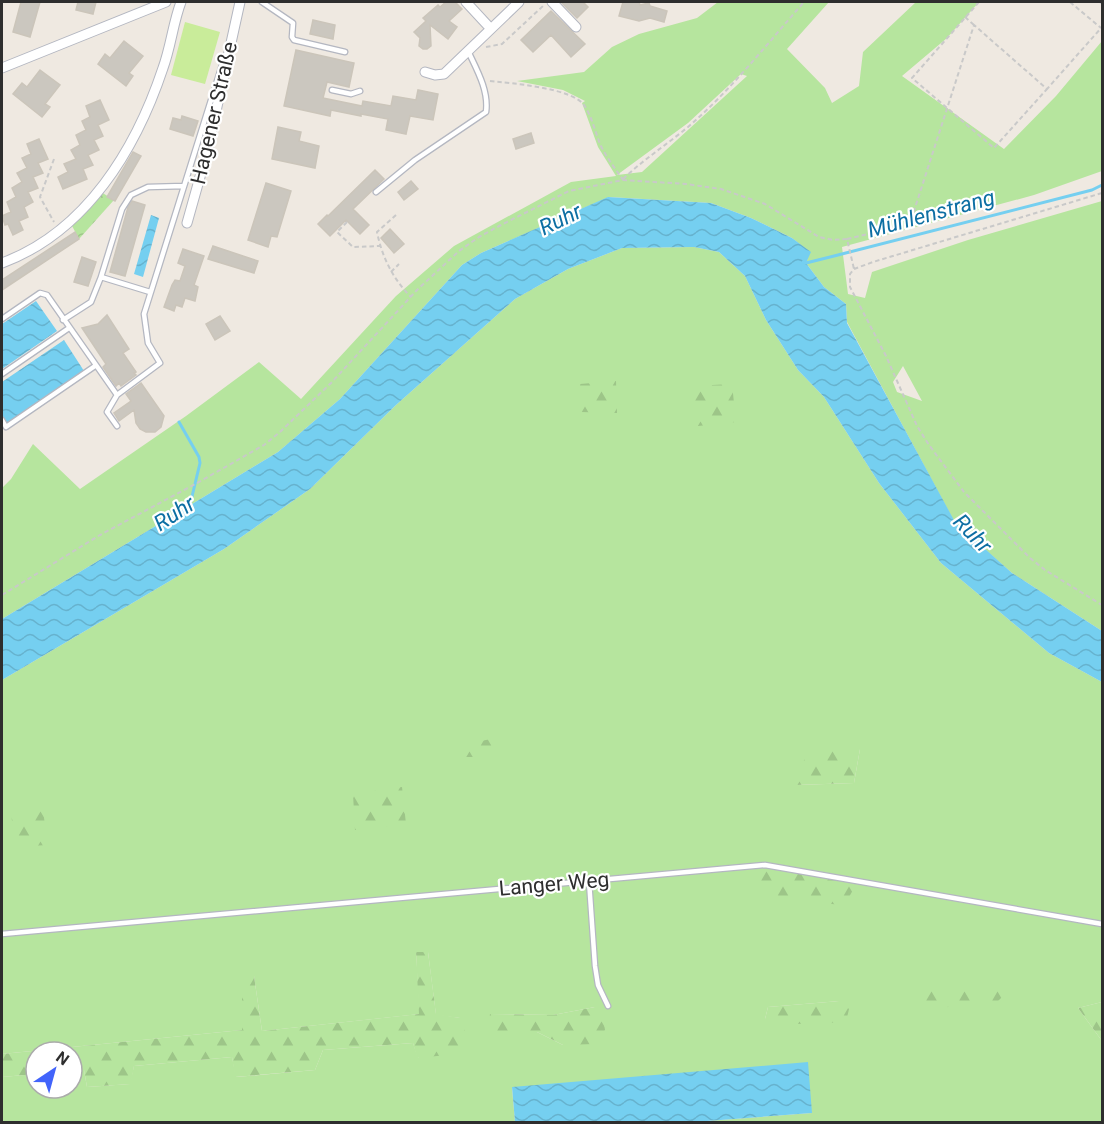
<svg xmlns="http://www.w3.org/2000/svg" width="1104" height="1124" font-family="Roboto,sans-serif">
<style>
.grass{fill:#b6e59e;fill-rule:evenodd}
.forest{fill:url(#forest-firs)}
.park{fill:url(#park-crowns)}
.pitch{fill:#c9ec9a}
.water{fill:url(#water-waves)}
.lines{fill:none;stroke-linecap:round;stroke-linejoin:round}
.stream{stroke:#75cff0;stroke-width:3}
.building{fill:#cbc7bf;stroke:#cbc5ba;stroke-width:1.5}
.lane-casing{stroke:#b4b7c1;stroke-width:7}
.street-casing{stroke:#b4b7c1;stroke-width:11}
.path{stroke:#c9c9c9;stroke-width:2;stroke-dasharray:4.5 3;stroke-linecap:butt}
.lane{stroke:#fff;stroke-width:4.5}
.street{stroke:#fff;stroke-width:9}
.labels{text-anchor:middle;stroke-width:4.5;stroke-linejoin:round;paint-order:stroke}
.street-label{font-size:21px;fill:#2e2e2e;stroke:#fff}
.water-label{font-size:22px;font-style:italic;fill:#0d6fa3;stroke:#fff}
</style>
<defs>
<pattern id="forest-firs" width="22" height="20" patternUnits="userSpaceOnUse" patternTransform="scale(1.5)"><rect width="22" height="20" fill="#b6e59e"/><path d="M5 1l3.5 6h-7zM16 11l3.5 6h-7z" fill="#9dc588"/></pattern>
<pattern id="park-crowns" width="20" height="18" patternUnits="userSpaceOnUse" patternTransform="scale(1.5)"><rect width="20" height="18" fill="#b6e59e"/><path d="M2 6a3 3 0 1 1 6 0M12 15a3 3 0 1 1 6 0" fill="none" stroke="#9dc588"/></pattern>
<pattern id="water-waves" width="16" height="10" patternUnits="userSpaceOnUse" patternTransform="scale(1.5)"><rect width="16" height="10" fill="#75cff0"/><path d="M0 5q4-4 8 0t8 0" fill="none" stroke="#66b2ce"/></pattern>
</defs>
<rect width="100%" height="100%" fill="#efe9e1"/>
<path class="grass" d="M718 2H829L787 49 825 88 832 103 859 86 863 52 916 2H979L947 38 902 76 1004 149 1056 96 1102 41V171L1034 195 842 247 848 294 865 298 872 272 968 240 1102 201V631L1012 573 955 523 847 322 846 304 824 287 806 263 810 252 792 238 751 218 711 203 609 197 481 253 462 265 340 399 278 452 2 619V488L11 479 33 444 80 489 186 416 259 362 301 399 396 296 454 246 571 182 616 176 598 147 582 103 585 101 563 90 517 81 584 72 612 47 639 34 697 18ZM741 74 747 76 642 172 617 175 688 123ZM903 366 922 401 897 392 893 382Z
M694 247 719 252 745 276 766 320 798 370 824 397 879 483 941 563 1049 653 1102 682V1002L1078 1008 1102 1041V1122H694L812 1113 512 1088 515 1122H2V1077L36 1074V1088H72V1071L84 1070 87 1087 130 1084 134 1066 232 1057 236 1077 315 1070 323 1050 413 1043 418 1058 460 1018 436 1015 428 952H416L420 1014 262 1031 254 976 242 977V1030L2 1054V680L224 549 310 489 396 405 515 299 568 269 622 248ZM860 749 854 783 797 785ZM840 1001 765 1019 768 1007ZM595 1007 563 1045 537 1032 490 1014 553 1015Z"/>
<path class="forest" d="M616 381 617 413 581 412 580 384Z
M732 384 736 422 698 426 693 386Z
M496 738 504 748 498 757H465L461 745Z
M860 749 854 783 796 785 807 751Z
M402 787 406 824 355 830 353 794Z
M43 808 47 845 14 847 11 809Z
M756 868 780 869 857 883 849 897 839 905 766 894 756 885Z
M416 952H428L436 1014 460 1018 466 1034 457 1054 417 1058 413 1043 323 1050 315 1070 235 1077 232 1057 134 1066 131 1084 87 1087 84 1070 72 1071V1052H36V1074L2 1077V1054L242 1030V976H254L262 1031 419 1014Z
M999 985 1005 994 998 1001 923 1010 916 1004 918 992Z
M840 1001 849 1009 846 1022 772 1025 765 1019 768 1007Z
M1102 1002V1041L1078 1008Z
M595 1007 603 1017 605 1030 594 1044 563 1045 537 1032H495L488 1026 490 1014 553 1015Z"/>
<path class="park" d="M101 192 114 200 79 239 71 224Z"/>
<path class="pitch" d="M185 22 220 32 205 84 171 75Z"/>
<path class="water" d="M608 197 711 203 751 218 792 238 811 252 806 263 824 287 846 304 847 323 955 522 1012 573 1102 631V682L1049 653 941 563 879 483 824 397 798 370 766 320 745 276 719 252 694 247 622 248 568 269 515 299 396 405 310 489 224 549 2 680V619L278 452 340 399 462 265 481 253Z
M151 215 159 218 143 277 134 274Z
M36 301 57 331 2 369V324Z
M64 340 84 371 8 424 2 415V382Z
M808 1062 812 1113 694 1122H515L512 1087Z"/>
<g class="lines">
<path class="stream" d="M803 262 806 263 838 255 1092 190 1102 185
M179 422 199 457 200 463 189 509"/>
</g>
<path class="building" d="M21 2H40L30 37 13 32Z
M78 2H96L93 14 76 10Z
M446 2H455L462 9 449 21 457 27 448 39 430 25 431 46 427 49H423L419 46 420 38 414 32 426 21 423 18 438 5 440 7Z
M561 2H583L588 7 577 18Z
M623 2H639L640 5 649 3 650 6 667 11 664 22 650 18 639 21 619 16Z
M551 11 585 44 571 57 551 35 533 52 521 40Z
M313 20 335 25 333 39 310 34Z
M124 41 143 56 129 73 133 76 126 86 98 64 105 54 110 58Z
M296 50 354 63 349 87 327 82 323 98 362 106 363 101 391 106 393 96 416 100 418 90 438 94 433 120 410 116 406 134 386 130 388 119 361 114V116L331 110 330 116 284 106Z
M40 70 60 85 45 104 50 107 42 117 13 94 22 83 27 87Z
M100 100 109 120 98 125 103 136 94 140 99 150 88 155 93 165 83 169 87 179 63 189 58 177 68 172 64 164 76 159 71 150 80 145 76 135 86 130 82 121 90 117 86 106Z
M182 116 198 121 193 136 170 129 173 118 181 120Z
M278 127 301 132 299 141 319 146 315 168 272 159Z
M531 133 534 143 516 149 513 139Z
M39 139 48 159 38 163 43 173 33 177 38 188 28 192 33 202 24 207 28 217 19 221 23 230 13 235 8 224 5 225 2 216 11 212 7 202 16 197 12 188 22 182 17 173 27 168 22 158 31 154 27 144Z
M133 152 141 156 115 201 107 197Z
M375 170 384 179 353 209 369 225 360 234 346 220 330 236 318 224 327 215 328 216Z
M411 181 418 189 404 200 398 192Z
M266 183 291 191 277 237 271 236 268 247 248 240Z
M132 201 145 205 125 276 110 272 128 207Z
M390 229 404 244 394 253 381 238Z
M75 232 79 239 2 290V280Z
M213 246 258 261 254 273 208 259Z
M183 249 204 256 194 285 198 287 195 301 185 298 182 307 176 305 174 311 164 307 172 285 175 280 180 281 185 266 178 263Z
M82 257 96 262 88 286 74 282Z
M107 315 129 349 123 353 136 372 134 373 136 375 121 386 119 383 116 386 103 367 106 364 82 328 98 324Z
M220 316 230 331 215 340 206 324Z
M141 383 164 416 161 427 155 432H146L140 429 136 423 134 410 119 421 114 413 131 401 126 394Z"/>
<g class="lines">
<defs>
<path id="lane" d="M262 2 293 23 292 37 294 40 345 52
M332 90 351 94 360 91
M376 192 415 160 486 112C489 91 477 70 468 51
M101 277 150 292
M2 319 40 293 47 295 117 395
M63 320 91 302 101 277 122 209 131 195 148 187 184 186
M2 374 69 328
M2 420 6 427 95 366
M117 426 107 412 117 395 160 363 148 343 144 314 222 65
M589 881 595 966 598 985 608 1006
M2 934 765 865 1102 924"/>
<path id="street" d="M466 2 491 29
M552 2 576 27
M2 68 166 2
M425 72 435 75 444 74 519 2
M187 223 207 152 240 2
M2 263C86 232 136 149 163 68 171 46 173 23 181 2"/>
</defs>
<use href="#lane" class="lane-casing"/>
<use href="#street" class="street-casing"/>
<path class="path" d="M979 2 912 78 994 148 1047 89
M1070 2 1101 28
M1100 2 1102 4
M965 17 974 25
M486 47 502 44 543 6
M490 81C510 83 572 88 584 105 592 117 595 131 600 144 606 157 615 168 623 180
M54 159 40 197 54 222
M623 179C643 160 666 145 688 127 731 90 767 44 804 2
M1102 193 873 262 854 269 850 274V287L886 356 917 426 929 445 964 492 1030 558 1045 570 1102 605
M396 215 377 232C382 257 393 279 411 297
M347 222 337 232 353 247 380 246
M847 239 901 226 907 223 913 214 974 25 1047 89 1102 27
M391 272 399 264
M2 595 100 535 199 482 264 445 280 432 331 383 417 290 459 251 479 237 501 225 569 191 623 180 686 184 721 189 765 204 819 237 833 240 847 239 854 269"/>
<use href="#lane" class="lane"/>
<use href="#street" class="street"/>
</g>
<g class="labels">
<g class="street-label">
<text transform="translate(214 113) rotate(-77)" y="7">Hagener Straße</text>
<text transform="translate(554 884) rotate(-5)" y="7">Langer Weg</text>
</g>
<g class="water-label">
<text transform="translate(931 213) rotate(-15)" y="8">Mühlenstrang</text>
<text transform="translate(560 219) rotate(-26)" y="8">Ruhr</text>
<text transform="translate(174 513) rotate(-33)" y="8">Ruhr</text>
<text transform="translate(973 533) rotate(46)" y="8">Ruhr</text>
</g>
</g>
<rect width="1104" height="1124" fill="none" stroke="#2e2e2e" stroke-width="6"/>
<g transform="translate(54 1070) rotate(36)"><circle r="28" fill="#ffffff" stroke="#ababab" stroke-width="1.5"/>
<path d="M0-4.5L10 22L0 15L-10 22Z" fill="#4264fb"/>
<text y="-9" font-size="16" font-weight="bold" text-anchor="middle" fill="#2e2e2e">N</text>
</g>
</svg>
